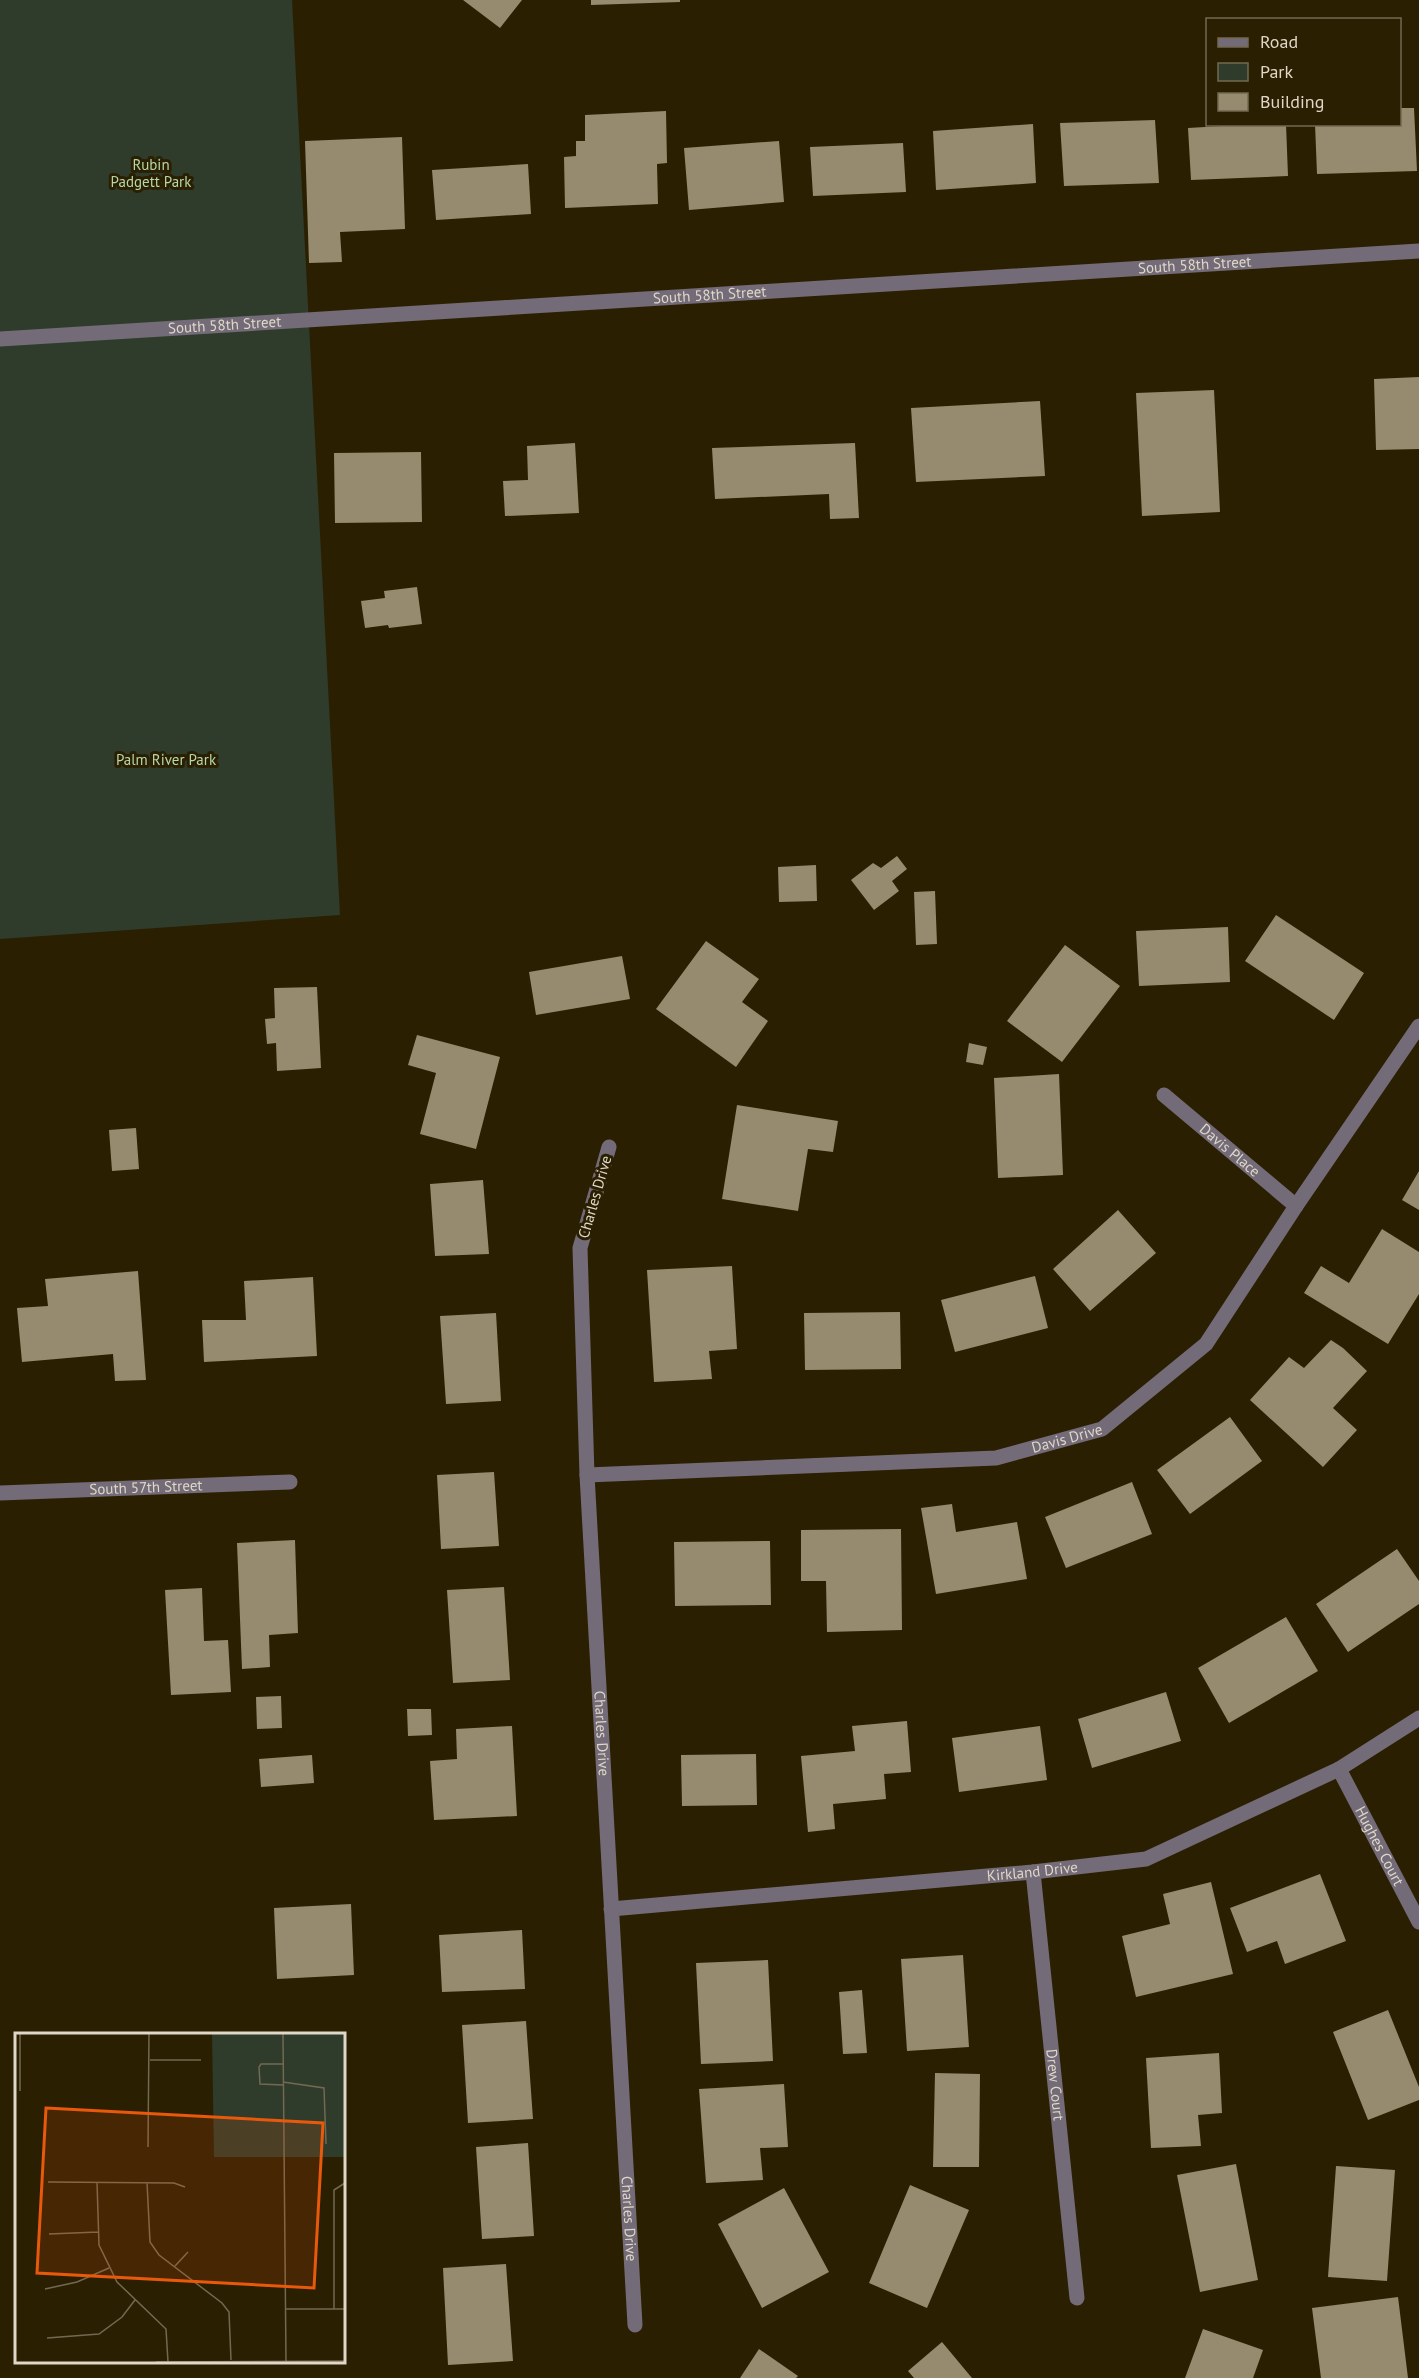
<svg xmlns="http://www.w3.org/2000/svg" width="1419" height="2378" font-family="'PT Sans',sans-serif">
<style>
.green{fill:#2f3c2b}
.building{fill:#978b6f}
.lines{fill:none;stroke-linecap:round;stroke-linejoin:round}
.minor{stroke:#736b78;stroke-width:15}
.labels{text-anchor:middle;stroke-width:6;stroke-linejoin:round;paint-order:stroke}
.park-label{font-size:15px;fill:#b5d7a9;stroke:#2b1f02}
.street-label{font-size:15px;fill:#dfd7c7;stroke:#2b1f02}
.inset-road{fill:none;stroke:#736951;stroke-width:1.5}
.view{fill:#e8590c;fill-opacity:0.15;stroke:#e8590c;stroke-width:3}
.inset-edge{fill:none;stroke:#dfd7c7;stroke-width:3}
</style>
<rect width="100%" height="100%" fill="#2b1f02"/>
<path class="green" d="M0 0H292L340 915 0 939Z"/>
<path class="building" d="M463 0H522L500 28Z
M591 0H680V2L591 5Z
M1400 108H1414L1417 171 1317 174 1315 124H1400Z
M666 111 667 163 657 164 658 204 565 208 564 157 576 156V141H585V115Z
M1155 120 1159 183 1064 186 1060 123Z
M1033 124 1036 183 936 190 933 131Z
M1256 124H1286L1288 176 1191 180 1188 128Z
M402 137 405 229 340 232 342 262 309 263 305 141Z
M779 141 784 202 689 210 684 148Z
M903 143 906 192 813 196 810 147Z
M528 164 531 214 436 220 432 170Z
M1419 377V449L1376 450 1374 379Z
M1214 390 1220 512 1142 516 1136 393Z
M1040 401 1045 476 916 482 911 408Z
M575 443 579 513 505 516 503 481 528 480 527 446Z
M855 443 859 518 830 519 829 494 715 499 712 448Z
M421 452 422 522 335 523 334 453Z
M417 587 422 624 389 628 388 625 365 628 361 601 385 598 384 591Z
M897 856 907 869 892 881 899 891 874 910 851 880 873 863 881 868Z
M816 865 817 901 779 902 778 867Z
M935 891 937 944 916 945 914 892Z
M1276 915 1364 973 1334 1020 1245 961Z
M1228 927 1230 982 1139 986 1136 931Z
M706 941 759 979 742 1002 768 1021 736 1067 656 1009Z
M1065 945 1120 986 1062 1062 1007 1021Z
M622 956 630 999 536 1015 529 972Z
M317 987 321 1068 277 1071 276 1043 267 1044 265 1019 275 1018 274 988Z
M417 1035 500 1057 476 1149 420 1134 436 1073 408 1065Z
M969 1043 987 1047 983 1065 966 1062Z
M1059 1074 1063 1175 998 1178 994 1078Z
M737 1105 838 1121 833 1152 808 1149 798 1211 722 1199Z
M136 1128 139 1169 112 1171 109 1130Z
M1419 1171V1210L1402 1200Z
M483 1180 489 1254 435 1256 430 1184Z
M1118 1210 1156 1253 1090 1311 1053 1269Z
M1382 1229 1419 1252V1294L1388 1344 1304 1293 1321 1266 1349 1283Z
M732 1266 737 1349 709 1351 712 1379 654 1382 647 1270Z
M138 1271 146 1380 115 1381 113 1354 22 1362 17 1308 48 1306 45 1279Z
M1035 1276 1048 1328 955 1352 941 1300Z
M313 1277 317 1356 204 1362 202 1320H246L244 1281Z
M900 1312 901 1369 805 1370 804 1313Z
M496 1313 501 1401 446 1404 440 1316Z
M1331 1340 1343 1348 1367 1371 1333 1408 1357 1430 1323 1467 1250 1400 1289 1357 1304 1368Z
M1230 1417 1262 1461 1190 1514 1157 1470Z
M494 1472 499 1546 441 1549 437 1475Z
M1132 1482 1152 1534 1066 1568 1045 1517Z
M952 1504 956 1532 1017 1522 1027 1579 936 1594 921 1508Z
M901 1529 902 1630 827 1632 826 1581H801V1530Z
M295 1540 298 1633 269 1635 270 1667 242 1669 237 1543Z
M770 1541 771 1605 675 1606 674 1542Z
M1397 1549 1419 1581V1604L1348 1652 1316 1604Z
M504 1587 510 1680 453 1683 447 1590Z
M202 1588 204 1641 228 1640 231 1692 171 1695 165 1590Z
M1286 1617 1318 1671 1229 1723 1198 1668Z
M1166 1692 1181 1741 1092 1768 1078 1719Z
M281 1696 282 1728 257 1729 256 1697Z
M407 1709H431L432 1735 408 1736Z
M907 1721 911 1772 884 1774 886 1799 833 1804 835 1829 808 1832 801 1756 855 1751 852 1726Z
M512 1726 517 1816 434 1820 430 1761 457 1759 456 1729Z
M1040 1726 1047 1780 959 1792 952 1738Z
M756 1754 757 1805 682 1806 681 1755Z
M312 1755 314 1783 261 1787 259 1759Z
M1320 1874 1346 1941 1285 1964 1277 1941 1247 1952 1230 1908Z
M1211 1882 1233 1974 1136 1997 1122 1936 1170 1924 1163 1894Z
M351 1904 354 1975 277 1979 274 1908Z
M522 1930 525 1989 442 1992 439 1935Z
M963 1955 969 2047 907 2051 901 1959Z
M768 1960 773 2061 701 2064 696 1963Z
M862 1990 867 2053 843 2054 839 1992Z
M1388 2010 1419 2087V2100L1368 2120 1333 2032Z
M526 2021 533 2119 468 2123 462 2025Z
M1219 2053 1222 2113 1198 2115 1201 2146 1151 2148 1146 2058Z
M935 2073 980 2074 979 2167H933Z
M784 2084 788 2147 760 2148 763 2180 706 2183 699 2089Z
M528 2143 534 2236 482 2239 476 2147Z
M1236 2164 1258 2280 1200 2292 1177 2175Z
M1336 2166 1395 2170 1387 2281 1328 2277Z
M910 2185 969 2210 927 2308 869 2283Z
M784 2188 829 2272 762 2308 718 2224Z
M506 2264 513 2361 448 2365 443 2268Z
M1398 2297 1408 2378H1321L1312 2308Z
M1203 2329 1263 2350 1253 2378H1185Z
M942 2342 972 2378H914L908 2371Z
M759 2349 798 2376 796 2378H740Z"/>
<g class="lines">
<g class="minor">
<path id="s1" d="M0 339 1419 251"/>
<path id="s2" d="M1164 1095 1296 1206"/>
<path id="s3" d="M609 1147 580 1248 587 1475 635 2325"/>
<path id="s4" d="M587 1475 996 1458 1102 1429 1206 1344 1296 1206 1419 1026"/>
<path id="s5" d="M0 1493 290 1482"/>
<path id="s6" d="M1339 1769 1419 1922"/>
<path id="s7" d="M1033 1872 1077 2298"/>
<path id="s8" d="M611 1909 1033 1872 1146 1859 1339 1769 1419 1718"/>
</g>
</g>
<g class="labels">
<g class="park-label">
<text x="151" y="170">Rubin<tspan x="151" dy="17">Padgett Park</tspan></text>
<text x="166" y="765">Palm River Park</text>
</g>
<g class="street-label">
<text dy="5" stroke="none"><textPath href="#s1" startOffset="1197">South 58th Street</textPath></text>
<text dy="5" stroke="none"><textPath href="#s1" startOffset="711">South 58th Street</textPath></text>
<text dy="5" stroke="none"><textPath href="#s1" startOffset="225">South 58th Street</textPath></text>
<text dy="5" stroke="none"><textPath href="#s2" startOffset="86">Davis Place</textPath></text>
<text transform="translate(595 1197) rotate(-74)" y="5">Charles Drive</text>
<text dy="5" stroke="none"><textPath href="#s4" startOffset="483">Davis Drive</textPath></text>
<text dy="5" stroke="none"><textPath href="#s5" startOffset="146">South 57th Street</textPath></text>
<text dy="5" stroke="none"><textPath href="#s3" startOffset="591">Charles Drive</textPath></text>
<text dy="5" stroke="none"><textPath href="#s6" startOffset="87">Hughes Court</textPath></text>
<text dy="5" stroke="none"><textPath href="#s8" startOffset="423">Kirkland Drive</textPath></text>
<text dy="5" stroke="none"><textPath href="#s7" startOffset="214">Drew Court</textPath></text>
<text dy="5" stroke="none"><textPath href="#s3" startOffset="1077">Charles Drive</textPath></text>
</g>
</g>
<g transform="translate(15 2033)">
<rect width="330" height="330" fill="#2b1f02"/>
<path d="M197 1H330V124H199Z" fill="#2f3c2b"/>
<path class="inset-road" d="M268 1 271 329M135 27H186M268 31H246L244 34 245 51 268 52M268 49 309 55 311 111M5 58V1M133 114 134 1M33 149 159 150 170 154M82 149 84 212 102 249 151 296 153 329M132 149 135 209 144 222 207 270 214 279 216 327M34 201 83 199M160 233 173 219M30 256 62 249 94 235M270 276H330M319 276V157L330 150M32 305 84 301 107 284 120 267M141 329 330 328"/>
<path class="view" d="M31 75 308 90 299 255 22 240Z"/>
<rect width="330" height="330" class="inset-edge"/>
</g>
<rect x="1206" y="18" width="195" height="108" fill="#2b1f02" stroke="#736951" stroke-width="1.5"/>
<rect x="1218" y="38" width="30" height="9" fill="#736b78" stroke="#736951" stroke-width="1.5"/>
<text x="1260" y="48" font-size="18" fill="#dfd7c7">Road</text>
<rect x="1218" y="63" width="30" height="18" fill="#2f3c2b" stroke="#736951" stroke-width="1.5"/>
<text x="1260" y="78" font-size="18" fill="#dfd7c7">Park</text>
<rect x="1218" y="93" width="30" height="18" fill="#978b6f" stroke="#736951" stroke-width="1.5"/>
<text x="1260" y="108" font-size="18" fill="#dfd7c7">Building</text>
</svg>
